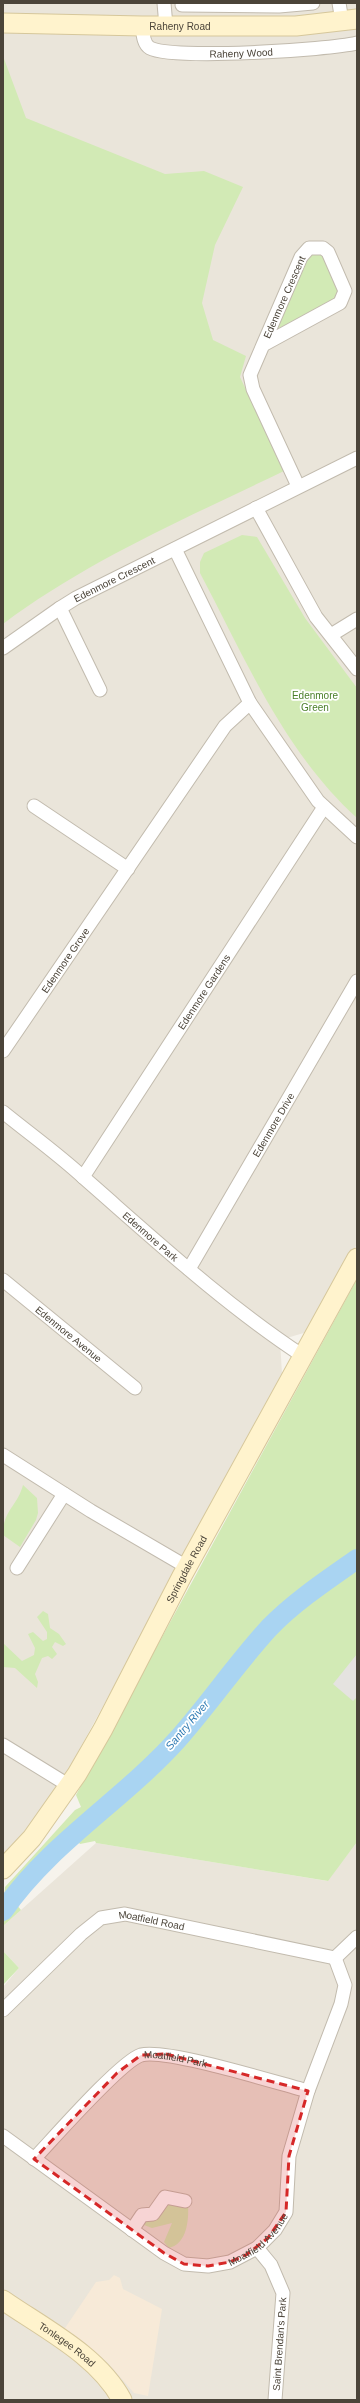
<svg xmlns="http://www.w3.org/2000/svg" width="360" height="2403" font-family="Helvetica,sans-serif">
<style>
.residential{fill:#eae5da}
.commercial{fill:#f7ead8}
.green{fill:#d2eab5}
.parking{fill:#e5e3e0}
.lines{fill:none;stroke-linecap:round;stroke-linejoin:round}
.river{stroke:#a9d4f2;stroke-width:20}
.street-casing{stroke:#c2bbae;stroke-width:15}
.secondary-casing{stroke:#d6c79b;stroke-width:21}
.street{stroke:#fff;stroke-width:13}
.secondary{stroke:#fff3cd;stroke-width:19}
.marked{fill:#d62828;fill-opacity:0.2;stroke:#d62828;stroke-width:3;stroke-dasharray:8 5;stroke-linejoin:round}
.labels{text-anchor:middle;stroke-width:3.5;stroke-linejoin:round;paint-order:stroke}
.street-label{font-size:10px;fill:#4b4439;stroke:#fff}
.park-label{font-size:10px;fill:#4a7f2a;stroke:#fff}
.water-label{font-size:11px;font-style:italic;fill:#2e7ab2;stroke:#fff}
</style>
<rect width="100%" height="100%" fill="#f6f3ec"/>
<path class="residential" d="M3 3H357V1244L307 1332 280 1340 282 1374 224 1485 50 1803 3 1862Z
M357 1842V2400H3V1987L19 1968 3 1951V1926L96 1843 327 1881Z"/>
<path class="commercial" d="M114 2275 120 2278 123 2289 162 2309 148 2396 134 2393 107 2362 63 2331 96 2282 109 2280Z"/>
<path class="green" d="M3 56 26 118 165 174 204 171 243 187 215 245 202 303 213 340 246 356 240 377 284 471C189 517 88 560 3 624Z
M319 253 323 256 340 296 278 329 276 323 309 256Z
M242 535 257 537 305 618 357 688V818C284 752 245 658 200 573V562L204 553Z
M357 1279V1842L328 1881 96 1843 95 1841 80 1844 77 1840 15 1903 21 1910 3 1926 5 1887 75 1810 81 1807 76 1795Z
M23 1485 37 1498 38 1513 36 1520 20 1547 3 1535C3 1510 17 1507 23 1485Z
M43 1611 48 1614 50 1628 59 1634 66 1644 63 1646 55 1642 52 1647 57 1654 52 1659 48 1656 42 1658 35 1674 38 1682 37 1688 15 1668 3 1667V1643L22 1661 34 1655 35 1648 28 1634 33 1632 43 1641 47 1639V1632L37 1617Z
M3 1951 19 1968 3 1985Z
M159 2197 188 2204C189 2220 187 2244 169 2248L164 2242 172 2223 152 2228 144 2225V2218Z"/>
<path class="parking" d="M357 1654V1697L353 1701 333 1684Z"/>
<g class="lines">
<path class="river" d="M3 1911C50 1843 122 1801 177 1740 209 1704 236 1664 269 1628 294 1602 327 1580 357 1559"/>
<defs>
<g id="street">
<path d="M164 3 166 26"/>
<path d="M339 3 342 21"/>
<path d="M182 5 279 6 313 3"/>
<path id="s1" d="M142 26C143 33 143 44 150 48 172 60 328 50 357 43"/>
<path d="M263 345 340 303 345 291 328 252 323 248H309L301 257 250 375 253 389 298 486"/>
<path d="M256 508 316 617 357 669"/>
<path d="M175 549 250 703 318 801 357 837"/>
<path d="M60 608 100 690"/>
<path d="M331 635 357 619"/>
<path id="s2" d="M3 648 60 608 76 598 357 458"/>
<path d="M34 806 128 869"/>
<path id="s3" d="M3 1051 225 726 250 703"/>
<path id="s4" d="M3 1112C30 1134 58 1154 83 1177 154 1239 224 1304 303 1356"/>
<path id="s5" d="M83 1177 324 807"/>
<path id="s6" d="M189 1269 357 981"/>
<path id="s7" d="M3 1280 135 1388"/>
<path d="M3 1455 91 1511 187 1567"/>
<path d="M17 1568 64 1494"/>
<path d="M3 1745 68 1785"/>
<path d="M335 1958 357 1937"/>
<path id="s8" d="M3 2010 81 1934 101 1918 125 1914 335 1958"/>
<path id="s9" d="M3 2136 164 2253 184 2264 208 2266 230 2262 257 2248 275 2230 286 2212 289 2156 308 2091 341 2004 345 1985 335 1958"/>
<path id="s10" d="M34 2159C53 2139 120 2062 141 2055 166 2048 277 2083 308 2091"/>
<path d="M132 2230 142 2215 153 2214 165 2197 185 2201"/>
<path d="M257 2248 271 2265 283 2293 275 2400"/>
</g>
<g id="secondary">
<path id="s11" d="M3 23 142 26H296L357 19"/>
<path id="s12" d="M3 1869 32 1838 77 1774 103 1729 182 1576 357 1258"/>
<path id="s13" d="M3 2300C43 2328 98 2355 122 2400"/>
</g>
</defs>
<use href="#street" class="street-casing"/>
<use href="#secondary" class="secondary-casing"/>
<use href="#street" class="street"/>
<use href="#secondary" class="secondary"/>
</g>
<path class="marked" d="M166 2054 308 2091 289 2156 286 2212 268 2238 246 2255 230 2262 208 2266 184 2264 164 2253 34 2159 117 2073 141 2055Z"/>
<g class="labels">
<g class="street-label">
<text dy="4" stroke="none"><textPath href="#s11" startOffset="177">Raheny Road</textPath></text>
<text dy="4" stroke="none"><textPath href="#s1" startOffset="116">Raheny Wood</textPath></text>
<text transform="translate(284 297) rotate(-66)" y="4">Edenmore Crescent</text>
<text dy="4" stroke="none"><textPath href="#s2" startOffset="131">Edenmore Crescent</textPath></text>
<text dy="4" stroke="none"><textPath href="#s3" startOffset="110">Edenmore Grove</textPath></text>
<text dy="4" stroke="none"><textPath href="#s5" startOffset="221">Edenmore Gardens</textPath></text>
<text dy="4" stroke="none"><textPath href="#s6" startOffset="167">Edenmore Drive</textPath></text>
<text dy="4" stroke="none"><textPath href="#s4" startOffset="193">Edenmore Park</textPath></text>
<text dy="4" stroke="none"><textPath href="#s7" startOffset="85">Edenmore Avenue</textPath></text>
<text dy="4" stroke="none"><textPath href="#s12" startOffset="353">Springdale Road</textPath></text>
<text dy="4" stroke="none"><textPath href="#s8" startOffset="186">Moatfield Road</textPath></text>
<text dy="4" stroke="none"><textPath href="#s10" startOffset="185">Moatfield Park</textPath></text>
<text dy="4" stroke="none"><textPath href="#s9" startOffset="305">Moatfield Avenue</textPath></text>
<text transform="translate(279 2344) rotate(-86)" y="4">Saint Brendan's Park</text>
<text dy="4" stroke="none"><textPath href="#s13" startOffset="78">Tonlegee Road</textPath></text>
</g>
<g class="park-label">
<text x="315" y="699">Edenmore<tspan x="315" dy="12">Green</tspan></text>
</g>
<g class="water-label">
<text transform="translate(187 1725) rotate(-50)" y="4">Santry River</text>
</g>
</g>
<rect width="360" height="2403" fill="none" stroke="#4b4439" stroke-width="8"/>
</svg>
